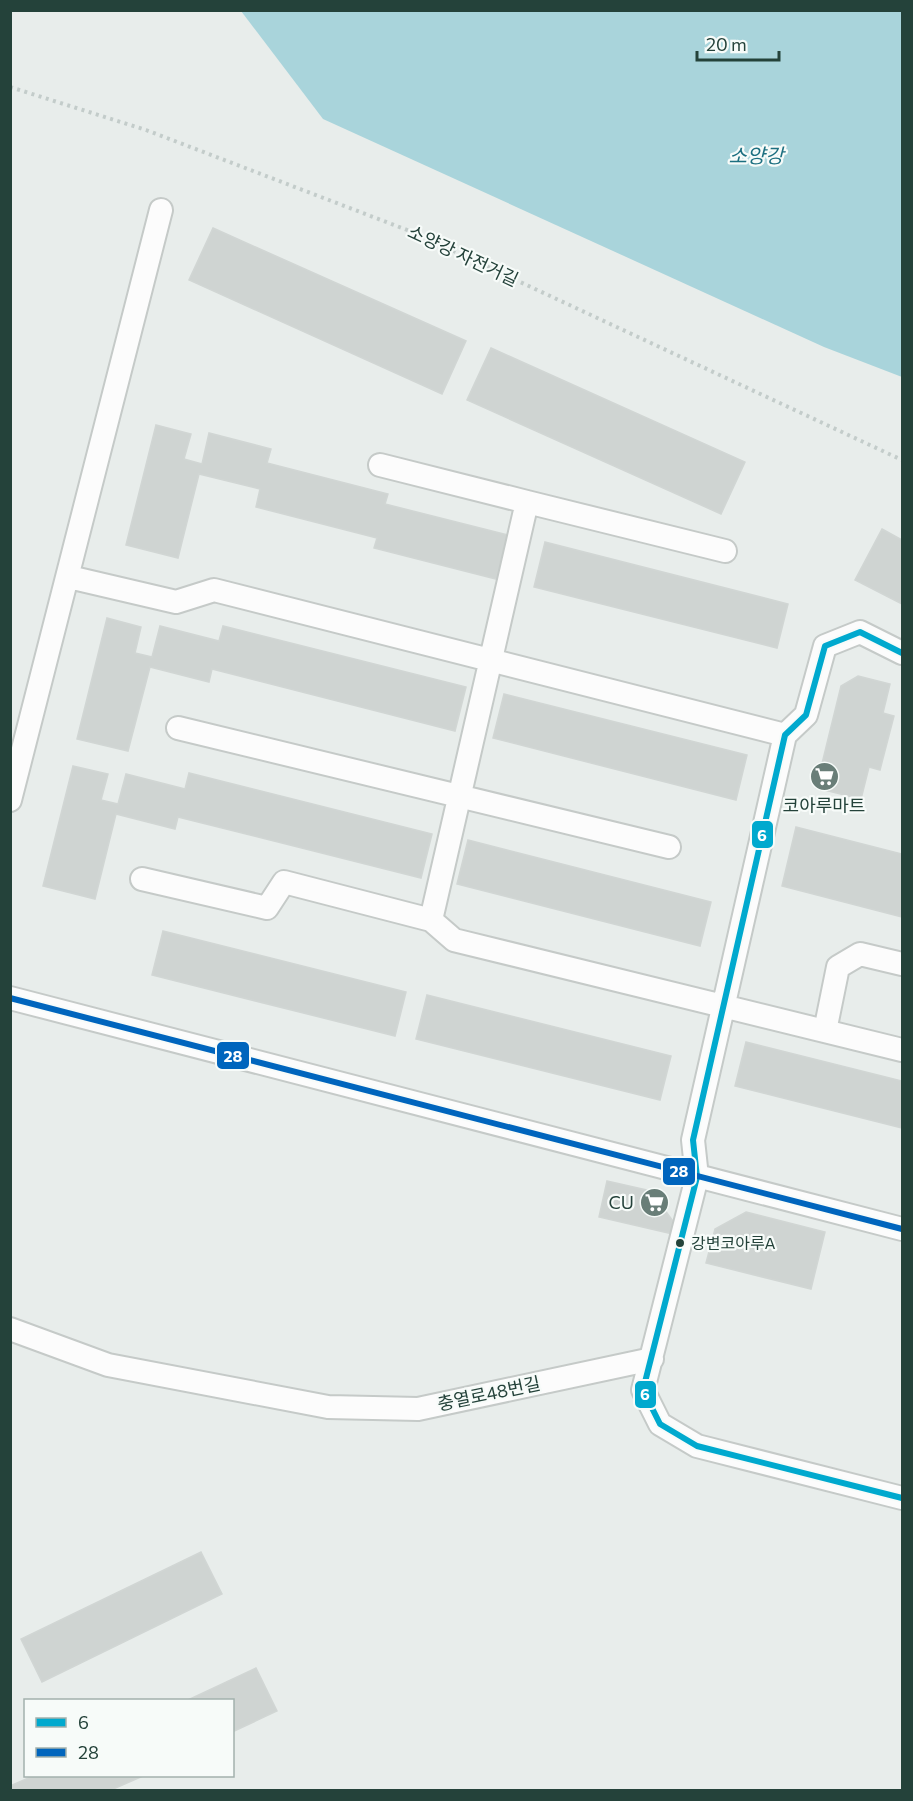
<svg xmlns="http://www.w3.org/2000/svg" width="913" height="1801" font-family="Commissioner,'Noto Sans KR',sans-serif">
<style>
.water{fill:#a9d4db}
.building{fill:#cfd4d2;stroke:#d1d6d4;stroke-width:1.5}
.lines{fill:none;stroke-linecap:round;stroke-linejoin:round}
.street-casing{stroke:#c5cac8;stroke-width:26}
.path{stroke:#c3ccca;stroke-width:4;stroke-dasharray:3 4.5;stroke-linecap:butt}
.street{stroke:#fcfcfc;stroke-width:22}
.bus-1-casing{stroke:#f7fbf9;stroke-width:10}
.bus-2-casing{stroke:#f7fbf9;stroke-width:10}
.bus-1{stroke:#00a9ce;stroke-width:6}
.bus-2{stroke:#0065bd;stroke-width:6}
.bus-dot{fill:#24423a;stroke:#f7fbf9;stroke-width:2}
.labels{text-anchor:middle;stroke-width:4.5;stroke-linejoin:round;paint-order:stroke}
.bus-label{font-size:16px;fill:#24423a;stroke:#f7fbf9;text-anchor:start}
.street-label{font-size:18px;fill:#24423a;stroke:#f7fbf9}
.poi-label{font-size:18px;fill:#24423a;stroke:#f7fbf9}
.water-label{font-size:20px;font-style:italic;fill:#1c6f80;stroke:#f7fbf9}
.line-badge{stroke:#f7fbf9;stroke-width:2}
.badge-label{font-size:16px;text-anchor:middle;font-weight:bold;fill:#fff}
</style>
<rect width="100%" height="100%" fill="#e8edeb"/>
<path class="water" d="M241 11H902V377L824 347 323 119Z"/>
<path class="building" d="M213 228 466 341 442 394 189 280Z
M491 348 745 462 721 514 467 400Z
M156 425 191 434 184 459 202 464 209 433 271 449 267 463 388 494 385 504 508 535 496 579 374 548 377 538 256 507 260 489 199 474 178 558 126 545Z
M882 529 902 540V604L855 580Z
M545 542 788 604 777 648 534 587Z
M107 618 141 627 135 653 152 657 160 626 219 641 223 626 466 687 455 731 212 669 209 682 150 667 128 751 77 739Z
M858 676 890 684 883 713 894 716 880 770 869 767 861 799 816 788 841 686Z
M504 694 747 755 736 800 493 738Z
M73 766 108 774 101 800 118 804 126 774 185 789 189 773 432 834 421 878 178 817 175 829 116 814 95 899 43 886Z
M796 827 902 854V917L782 886Z
M468 840 711 902 700 946 457 884Z
M163 931 406 992 395 1036 152 975Z
M427 995 671 1056 660 1100 416 1039Z
M746 1042 902 1081V1128L735 1086Z
M607 1181 651 1191 675 1224 673 1234 599 1217Z
M746 1212 825 1232 811 1289 706 1263 715 1229Z
M201 1552 222 1594 42 1682 21 1639Z
M256 1668 277 1711 232 1732V1700H188Z
M33 1776H143L111 1790H10V1786Z"/>
<g class="lines">
<defs>
<path id="street" d="M380 465 527 502
M69 577 176 602 214 590 785 735
M902 653 860 632 825 646 806 715 785 735 693 1140 697 1177 643 1390 660 1424 697 1446 902 1498
M178 728 669 847
M10 800 161 210
M142 879 267 908 284 882 431 920 454 940 902 1050
M431 920 527 502 725 551
M10 998 902 1229
M825 1031 838 967 860 954 902 964
M10 1329 108 1365 328 1407 418 1409 652 1359"/>
</defs>
<use href="#street" class="street-casing"/>
<path class="path" d="M10 87 146 130 415 233 902 460"/>
<use href="#street" class="street"/>
<defs>
<path id="bus-1" d="M902 653 860 632 825 646 806 715 785 735 693 1140 697 1177 643 1390 660 1424 697 1446 902 1498"/>
<path id="bus-2" d="M10 998 902 1229"/>
</defs>
<use href="#bus-1" class="bus-1-casing"/>
<use href="#bus-2" class="bus-2-casing"/>
<use href="#bus-1" class="bus-1"/>
<use href="#bus-2" class="bus-2"/>
</g>
<defs>
<symbol id="supermarket-disc" viewBox="-11 -11 22 22"><circle r="9.5" fill="#697e78" stroke="#f7fbf9"/><path d="M-6-5.5h2.5l.6 2H6L4.5 2H-2.5L-4.4-4H-6ZM-1.5 3.2a1.3 1.3 0 1 0 .1 0ZM3 3.2a1.3 1.3 0 1 0 .1 0Z" fill="#fff"/></symbol>
</defs>
<g fill-rule="evenodd">
<use href="#supermarket-disc" x="808" y="760" width="33" height="33"/>
<use href="#supermarket-disc" x="638" y="1186" width="33" height="33"/>
</g>
<circle class="bus-dot" cx="680" cy="1243" r="5"/>
<g class="labels">
<g class="bus-label">
<text x="691" y="1249">강변코아루A</text>
</g>
<g class="street-label">
<text transform="translate(463 256) rotate(25)" y="6">소양강 자전거길</text>
<text transform="translate(489 1394) rotate(-12)" y="6">충열로48번길</text>
</g>
<g class="poi-label">
<text x="824" y="812">코아루마트</text>
<text x="634" y="1209" text-anchor="end">CU</text>
</g>
<g class="water-label">
<text x="756" y="163">소양강</text>
</g>
</g>
<g class="line-badge">
<rect x="751" y="820" width="23" height="29" rx="6" fill="#00a9ce"/>
<rect x="216" y="1041" width="34" height="29" rx="6" fill="#0065bd"/>
<rect x="662" y="1157" width="34" height="29" rx="6" fill="#0065bd"/>
<rect x="634" y="1380" width="23" height="29" rx="6" fill="#00a9ce"/>
</g>
<g class="badge-label">
<text x="762" y="841">6</text>
<text x="233" y="1062">28</text>
<text x="679" y="1177">28</text>
<text x="645" y="1400">6</text>
</g>
<rect width="913" height="1801" fill="none" stroke="#24423a" stroke-width="24"/>
<rect x="24" y="1699" width="210" height="78" fill="#f7fbf9" stroke="#a3b1ad" stroke-width="1.5"/>
<rect x="36" y="1718" width="30" height="9" fill="#00a9ce" stroke="#a3b1ad" stroke-width="1.5"/>
<text x="78" y="1729" font-size="18" fill="#24423a">6</text>
<rect x="36" y="1748" width="30" height="9" fill="#0065bd" stroke="#a3b1ad" stroke-width="1.5"/>
<text x="78" y="1759" font-size="18" fill="#24423a">28</text>
<path d="M697 51v9h82v-9" fill="none" stroke="#24423a" stroke-width="3"/>
<text x="706" y="51" font-size="18" fill="#24423a" stroke="#f7fbf9" stroke-width="4.5" paint-order="stroke">20 m</text>
</svg>
